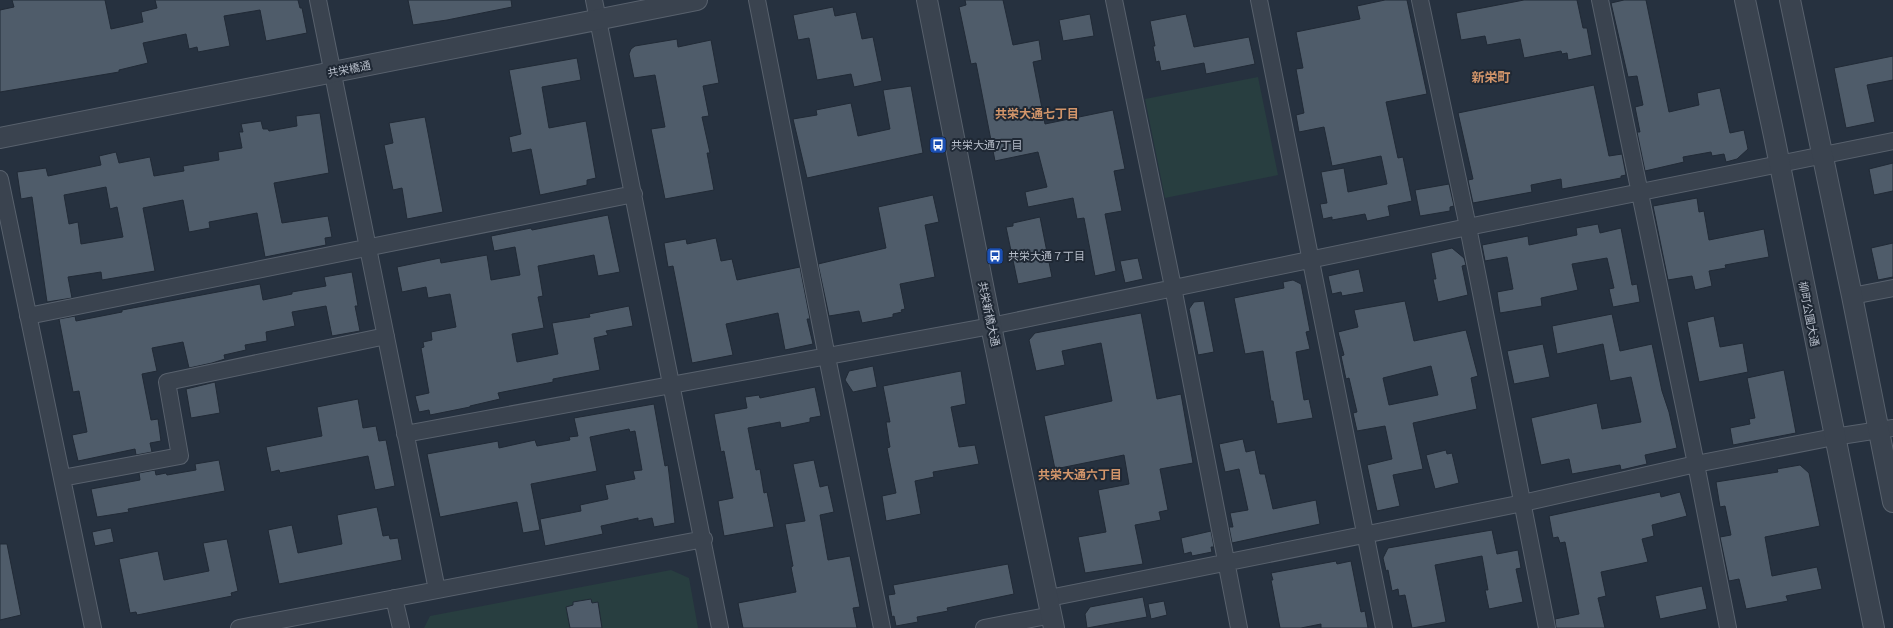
<svg xmlns="http://www.w3.org/2000/svg" width="1893" height="628" font-family="'Roboto Condensed','Noto Sans JP',sans-serif">
<style>
.green{fill:#283e40}
.building{fill:#4f5c6a;stroke:#212a36;fill-rule:evenodd}
.lines{fill:none;stroke-linecap:round;stroke-linejoin:round}
.minor-casing{stroke:#58616d;stroke-width:18}
.tertiary-casing{stroke:#58616d;stroke-width:22}
.minor{stroke:#3a434f;stroke-width:16}
.tertiary{stroke:#3a434f;stroke-width:20}
.labels{text-anchor:middle;stroke-width:4;stroke-linejoin:round;paint-order:stroke}
.street-label{font-size:11px;fill:#b7beca;stroke:#1f2834}
.poi-label{font-size:11px;fill:#b7beca;stroke:#1f2834;text-anchor:start}
.neighbourhood-label{font-size:12px;font-weight:bold;fill:#d2956a;stroke:#1f2834}
.quarter-label{font-size:13px;font-weight:bold;fill:#d2956a;stroke:#1f2834}
</style>
<rect width="100%" height="100%" fill="#26313f"/>
<path class="green" d="M1258 77 1278 175 1165 198 1145 99Z
M671 570 689 578 698 628H424L430 616Z"/>
<path class="building" d="M12 0H105L111 29 143 22 141 12 157 8 155 0H298L300 8H302L307 33 266 41 260 10 224 16 230 46 198 52 197 47 189 49 186 34 143 43 148 63 119 70V72L0 92V10L14 7Z
M408 0H511L512 7 447 20 413 25Z
M965 0H1003L1013 45 1039 40 1042 60 1033 62 1045 124 1113 110 1125 169 1114 171 1122 211 1105 214 1116 271 1095 276 1084 218 1077 219 1073 198 1028 207 1025 192 1047 187 1038 152 995 161 976 63 971 64 959 7 966 5Z
M1385 0H1407L1427 94 1386 102 1398 158 1403 157 1412 201 1388 206 1390 216 1367 221 1365 214 1332 220V217L1323 219 1320 204 1327 203 1321 172 1344 168 1348 192 1387 184 1381 156 1332 166 1324 127 1299 132 1296 115 1304 113 1296 69 1303 68 1296 32 1360 19 1357 6Z
M1524 0H1577L1583 28H1587L1592 55 1568 60 1567 53 1562 54 1561 51 1524 58 1520 39 1487 45 1485 36 1461 40 1456 13Z
M1624 0H1646L1669 112 1699 105 1697 93 1720 88 1730 133 1744 130 1748 149 1737 159 1726 162 1724 154 1712 156 1711 152 1683 157 1684 162 1645 171 1637 132H1640L1635 107 1643 105 1637 76 1628 77 1611 3Z
M833 7 835 16 856 12 862 39 873 37 882 81 854 87 851 74 817 80 809 38 798 40 793 15Z
M1090 14 1094 36 1063 41 1059 20Z
M1186 14 1194 47 1249 37 1255 64 1206 74 1204 63 1161 71 1159 61 1156 62 1153 46H1155L1150 21Z
M677 39 678 47 711 40 719 83 703 86 709 116 702 117 710 153H707L714 190 665 199 651 129 665 127 655 75 634 78 629 54 631 49 635 46Z
M1893 56V80L1867 85 1875 122 1846 128 1834 68Z
M577 58 581 80 542 87 549 128 586 121 596 178 587 180V185L540 195 531 149 512 153 509 137 521 134 509 70Z
M1594 85 1609 156 1622 154 1626 175 1621 176V178L1562 189 1561 179 1531 185 1532 192 1473 203 1468 180 1473 179 1458 113Z
M911 86 923 153 807 178 793 119 817 115 816 110 851 103 858 136 890 129 883 90Z
M320 113 329 173 274 183 282 223 328 216 332 237 325 238 326 245 265 257 257 213 209 222 210 228 189 232 183 200 143 208 155 271 102 280 101 272 68 277 72 298 47 302 32 197 21 199 17 172 46 168 48 176 101 165 99 156 116 152 119 163 150 157 154 176 184 171 183 166 219 160 218 152 242 148 239 132H243L241 124 261 121 263 129H268L269 131 297 126 296 116ZM106 187 110 209 117 207 123 237 81 244 78 222 69 224 64 195Z
M425 117 443 212 407 219 402 188 393 190 384 145 393 143 389 123Z
M1893 163V191L1874 195 1869 169Z
M1449 184 1454 206 1450 207V211L1420 216 1415 190Z
M933 195 939 222 925 225 935 277 900 284 905 309 901 310 902 312 893 314V317L862 323 859 311 829 316 818 264 886 248 878 207Z
M1697 198 1699 212 1704 211 1709 240 1764 229 1769 257 1725 265 1726 268 1709 271 1712 286 1695 290 1692 276 1668 280 1653 206Z
M608 215 620 272 598 276 594 255 538 266 543 296 538 297 544 328 512 334 517 362 558 354 552 323 590 317 589 314 629 306 633 326 606 331 608 335 594 338 600 370 553 379V382L498 393 500 399 470 406V407L430 415 429 410 419 412 415 396 429 393 421 348 424 347 423 342 432 340 431 332 456 327 450 294 428 298 426 287 402 292 397 267 440 258 441 263 487 255 491 280 520 275 515 247 494 251 491 236 531 228 532 230Z
M1040 217 1052 277 1018 284 1006 227 1013 226V223Z
M1598 224 1600 233 1621 228 1632 285 1637 284 1640 302 1613 307 1609 289 1614 288 1607 258 1572 264 1578 290 1541 298 1542 306 1500 313 1497 292 1513 289 1507 257 1485 261 1482 245 1528 236 1529 245 1577 235 1576 228Z
M716 238 721 261 732 259 737 280 800 267 810 319H807L813 344 785 350 778 313 726 324 733 355 692 363 673 266 668 267 664 243 686 239 687 244Z
M1893 243V277L1878 280 1871 248Z
M1452 248 1464 258 1466 265 1462 266 1468 295 1438 302 1433 279H1436L1431 253Z
M1138 258 1143 279 1125 283 1120 261Z
M1359 269 1364 292 1342 296 1341 292 1332 294 1328 276Z
M352 272 358 306H355L360 331 332 336 326 306 292 312 295 326 266 332 267 341 245 345 246 350 224 355 225 359 212 363 189 368 183 342 152 348 157 371 142 374 151 420 158 419 161 441 150 443 152 452 136 455 135 449 78 461 72 435 87 432 79 391 73 392 59 319 75 316 76 321 122 312V310L260 284 263 300 292 294V292L326 286 324 277Z
M1293 280 1301 284 1310 331 1306 332 1310 349 1296 352 1304 400 1309 399 1313 418 1277 424 1273 401H1271L1263 351 1245 354 1234 298 1284 288 1283 282Z
M1204 301 1214 352 1198 355 1189 309 1194 302Z
M1405 301 1414 341 1466 330 1478 376 1471 378 1477 409 1413 423 1423 469 1393 475 1400 506 1377 511 1367 465 1392 459 1385 426 1357 431 1353 413 1357 412 1349 378 1346 379 1341 356 1344 355 1338 332 1358 327 1354 310ZM1431 366 1438 395 1389 405 1383 378Z
M1141 313 1157 399 1181 394 1193 463 1160 469 1168 510 1159 512 1161 520 1135 525 1143 564 1085 573 1078 537 1106 532 1098 490 1129 484 1124 455 1055 469 1044 416 1112 401 1101 343 1062 351 1065 365 1036 371 1029 340 1035 333Z
M1612 314 1620 351 1652 344 1662 391 1669 412 1677 448 1645 455 1647 464 1621 470 1620 465 1572 474 1569 459 1541 465 1531 418 1597 403 1602 429 1641 422 1631 377 1610 381 1603 344 1557 354 1552 326Z
M1714 316 1720 347 1743 343 1748 372 1699 382 1687 322Z
M1543 344 1550 377 1514 384 1507 351Z
M873 366 877 387 853 392 845 380 849 371Z
M1784 370 1796 433 1733 445 1730 428 1750 424 1749 419 1755 418 1747 378Z
M961 371 966 404 951 407 959 447 975 445 979 464 933 472 934 477 915 481 921 514 886 521 882 496 896 493 887 448 890 447 886 422H890L883 386Z
M215 382 220 413 191 418 186 389Z
M815 387 821 416 810 418V422L781 428 780 422 748 428 756 470 760 469 764 493 767 492 774 527 724 536 718 501 733 498 724 451 721 452 714 414 747 408 745 397 759 395 760 398Z
M358 399 363 428 376 426 379 441 386 440 395 486 375 490 368 456 280 473 279 470 271 472 266 447 322 436 317 407Z
M654 404 665 466 668 465 675 523 654 527 652 518 638 521V518L601 526 603 534 545 546 540 519 581 511 580 505 608 499 605 485 635 479 633 471 642 470 635 431 630 432 629 429 590 437 597 471 531 484 540 530 523 533 517 502 440 517 427 454 498 441 499 448 535 440 537 446 570 440 569 437 578 436 574 418Z
M1243 439 1246 452 1255 450 1260 474H1265L1273 509 1316 500 1320 524 1232 543 1229 527H1233L1230 513 1248 510 1239 469 1225 472 1219 444Z
M1446 450 1447 454 1452 453 1459 483 1435 489 1426 455Z
M219 460 225 491 128 509 129 512 97 517 91 489 140 480 139 473 155 470 156 475 166 473 167 475 196 470 195 464Z
M814 460 820 487 828 485 834 512 820 515 828 560 850 556 860 607 853 608 857 628H743L738 603 796 592 791 567 793 566 785 524 805 521 793 464Z
M1800 465 1809 473 1820 526 1765 537 1772 576 1817 567 1822 589 1786 596 1788 601 1746 609 1739 579 1729 581 1720 537 1731 535 1725 506 1720 507 1716 482 1778 472 1777 469Z
M1660 492 1661 497 1680 492 1687 516 1652 525 1654 536 1642 539 1648 562 1601 572 1606 596 1598 598 1605 628H1556L1555 619 1579 614 1565 542 1560 543 1558 537 1553 538 1549 516Z
M377 507 383 536 389 535 390 539 398 538 402 560 279 584 268 530 292 525 298 553 342 544 337 515Z
M111 528 114 542 95 546 92 532Z
M1492 530 1497 554 1518 550 1521 568 1516 569 1523 602 1489 609 1485 590H1488L1482 556 1435 565 1446 622 1412 628 1405 595 1399 596 1398 589 1392 591 1388 570 1386 571 1383 558 1388 548Z
M1211 531 1214 547H1211L1212 552 1192 556 1191 552 1184 554 1181 538Z
M227 539 238 591 231 593 232 596 137 615 136 612 130 613 119 559 158 551 164 580 209 571 203 543Z
M0 544H7L21 615 0 620Z
M1336 561 1337 564 1351 561 1361 612 1365 611 1368 628H1321V624L1301 628H1280L1271 580H1273L1271 573Z
M1008 564 1014 594 947 608 948 611 917 617 918 622 896 626 894 616 892 617 888 595 895 594 893 585Z
M1702 586 1707 609 1660 619 1655 596Z
M1143 597 1147 617 1087 628 1085 614 1090 607Z
M591 599 592 603 598 602 602 628H570L566 607 573 605V602Z
M1164 601 1167 615 1151 619 1148 604Z"/>
<g class="lines">
<defs>
<path id="minor" d="M318 0 437 590
M594 0 720 628
M757 0 827 357 882 628
M1114 0 1173 287 1239 628
M1259 0 1384 628
M1420 0 1468 227 1547 628
M1600 0 1696 464 1728 628
M0 179 93 628
M1852 296 1893 288
M28 316 634 194
M405 434 991 326 1468 227 1893 141
M62 478 180 456 167 382 386 336
M394 598 401 628
M1049 598 1523 503 1696 464 1834 437 1893 428
M239 628 704 539
M984 628 1052 615"/>
<path id="tertiary" d="M927 0 991 326 1054 628
M1745 0 1774 136 1874 628
M1790 0 1852 296 1893 502
M0 138 697 0"/>
</defs>
<use href="#minor" class="minor-casing"/>
<use href="#tertiary" class="tertiary-casing"/>
<use href="#minor" class="minor"/>
<use href="#tertiary" class="tertiary"/>
</g>
<defs>
<symbol id="bus-square" viewBox="-11 -11 22 22"><rect x="-9" y="-9" width="18" height="18" rx="4" fill="#1a4fb4" stroke="#1f2834"/><path d="M-5-6H5V4H4V6H2V4H-2V6H-4V4H-5ZM-3.5-4V0h7V-4ZM-3.5 1.2v1.5H-2V1.2ZM2 1.2v1.5H3.5V1.2Z" fill="#fff"/></symbol>
</defs>
<g fill-rule="evenodd">
<use href="#bus-square" x="928" y="135" width="20" height="20"/>
<use href="#bus-square" x="985" y="246" width="20" height="20"/>
</g>
<g class="labels">
<g class="street-label">
<text transform="translate(349 69) rotate(-11)" y="4">共栄橋通</text>
<text transform="translate(989 314) rotate(78)" y="4">共栄新橋大通</text>
<text transform="translate(1809 314) rotate(79)" y="4">柳町公園大通</text>
</g>
<g class="poi-label">
<text x="951" y="149">共栄大通7丁目</text>
<text x="1008" y="260">共栄大通７丁目</text>
</g>
<g class="neighbourhood-label">
<text x="1037" y="118">共栄大通七丁目</text>
<text x="1080" y="479">共栄大通六丁目</text>
</g>
<g class="quarter-label">
<text x="1491" y="82">新栄町</text>
</g>
</g>
</svg>
